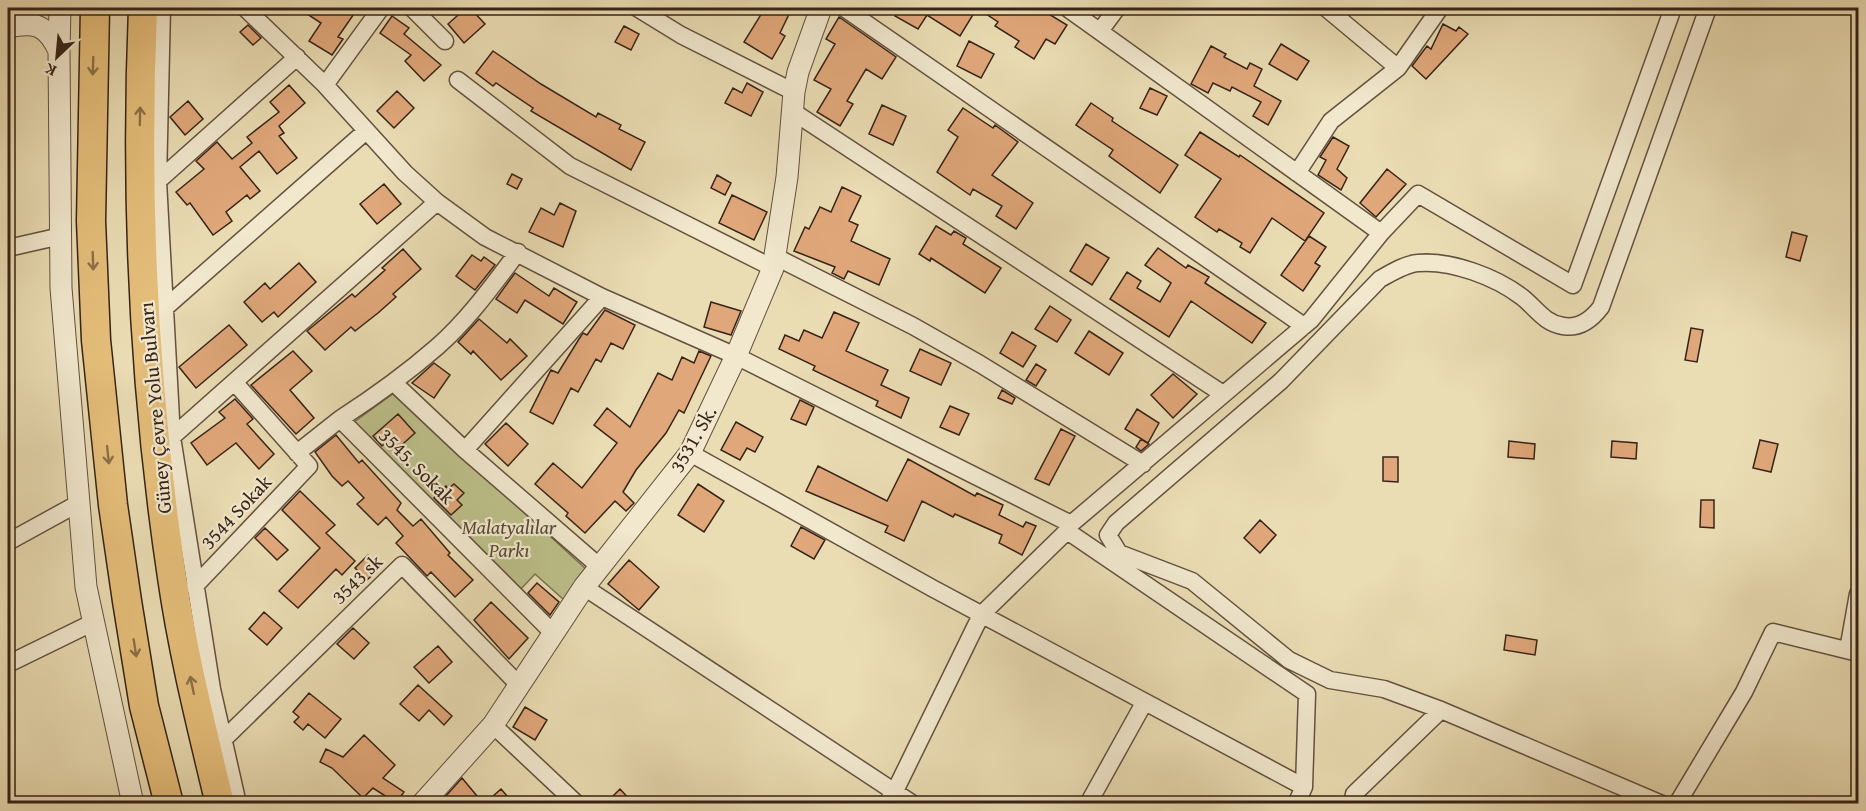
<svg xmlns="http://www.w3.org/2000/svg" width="1866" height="811" font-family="'Gentium Book Plus',serif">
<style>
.green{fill:#bcbf89;stroke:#7a7150;stroke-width:1.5}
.building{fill:#e0a77a;stroke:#372318;stroke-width:1.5}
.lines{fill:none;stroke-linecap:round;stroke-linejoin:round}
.minor-casing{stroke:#64513f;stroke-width:19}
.tertiary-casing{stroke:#64513f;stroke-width:23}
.trunk-casing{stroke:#372318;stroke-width:31}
.minor{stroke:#f1e8ce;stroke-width:16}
.tertiary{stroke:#f1e8ce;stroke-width:21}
.trunk{stroke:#e5be7a;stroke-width:28}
.oneway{stroke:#8e7049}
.labels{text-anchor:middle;stroke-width:4.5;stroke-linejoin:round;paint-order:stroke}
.street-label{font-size:20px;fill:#372318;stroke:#f1e8ce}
.park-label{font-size:20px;font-style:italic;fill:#584a34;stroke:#f1e8ce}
</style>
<rect width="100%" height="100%" fill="#eadcb3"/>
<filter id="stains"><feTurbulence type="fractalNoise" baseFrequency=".00333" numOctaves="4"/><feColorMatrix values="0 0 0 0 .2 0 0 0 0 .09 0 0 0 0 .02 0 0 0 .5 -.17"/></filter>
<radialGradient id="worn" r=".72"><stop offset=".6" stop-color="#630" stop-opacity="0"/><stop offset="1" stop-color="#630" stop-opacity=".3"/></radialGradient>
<path class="green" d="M394 393 588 571 564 600 535 574 520 590 350 425Z"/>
<path class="building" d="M298 8H358L338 37 343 39 332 55 309 41 321 23Z
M466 8H470L485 24 464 43 448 24Z
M765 8H792L780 33 785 36 772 59 744 42Z
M900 8H1039L1067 25 1055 44 1046 39 1034 59 1015 47 1019 41 995 26 998 22 977 8 960 36 927 15 918 29 895 16Z
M392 16 409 28 404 34 441 65 424 81 405 61 411 55 380 33Z
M839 17 896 57 882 79 866 69 847 101 853 104 840 126 817 112 831 89 814 80 835 44 826 39Z
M1443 24 1456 31 1459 27 1468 34 1426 79 1412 66 1427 46 1431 49Z
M248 25 261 38 253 45 240 32Z
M624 26 639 34 631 50 615 42Z
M969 41 994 54 981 78 957 66Z
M1281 44 1309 61 1297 80 1269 64Z
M1211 46 1226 54 1224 57 1247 69 1250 63 1262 69 1254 86 1281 101 1268 125 1253 116 1261 102 1232 87 1230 91 1213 83 1208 93 1191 84Z
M493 51 541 84 596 117 598 113 621 125 619 129 645 142 631 170 531 111 533 108 496 83 493 86 476 73Z
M747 83 763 92 751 116 725 103 733 88 742 93Z
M289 85 305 103 279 126 284 133 279 136 297 158 277 174 259 151 240 167 260 191 250 199 247 195 226 212 232 221 213 235 190 203 187 205 176 192 204 169 196 161 217 142 232 159 252 143 247 137 279 112 270 102Z
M1150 88 1167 96 1157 115 1140 108Z
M397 91 414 108 394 128 377 111Z
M188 101 203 119 185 135 170 117Z
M1091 103 1113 118 1112 121 1178 165 1160 193 1109 156 1113 150 1076 125Z
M882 105 906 116 893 145 869 134Z
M963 108 993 128 995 125 1018 142 992 175 1033 203 1016 229 996 216 1002 206 973 189 970 195 937 172 958 137 948 130Z
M1200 132 1239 157 1240 155 1324 213 1305 241 1272 218 1250 253 1240 247 1242 243 1219 229 1217 232 1195 217 1221 179 1185 155Z
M1333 137 1349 146 1337 169 1347 178 1341 190 1318 175 1326 160 1320 157Z
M1387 169 1406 184 1376 217 1360 203Z
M512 174 522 179 517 189 507 184Z
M717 175 731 183 725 195 711 188Z
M384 184 401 204 377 224 360 204Z
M842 187 861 196 849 221 858 225 851 241 890 259 879 285 848 271 844 279 832 273 835 267 794 251 805 227 809 229 820 207 831 212Z
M732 195 767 212 754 240 719 223Z
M560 203 576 211 563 247 529 232 541 208 554 215Z
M936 226 951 235 954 231 966 238 963 244 1001 268 985 293 931 258 930 261 919 254Z
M1792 232 1807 236 1800 261 1786 257Z
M1309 236 1326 247 1315 263 1320 266 1303 291 1281 275Z
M1086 244 1109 258 1092 285 1070 271Z
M1158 248 1186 268 1188 265 1209 277 1205 283 1266 323 1252 343 1191 301 1169 337 1110 299 1127 272 1141 281 1137 288 1160 302 1171 283 1145 265Z
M403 249 421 269 393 294 396 297 378 313 355 331 351 327 325 350 307 331 352 294 355 297 385 270 382 268Z
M472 255 481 261 484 257 495 265 475 290 456 276Z
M299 263 316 282 278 317 274 312 262 322 244 302 265 283 270 289Z
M515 273 549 296 554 288 577 302 563 324 525 300 517 313 496 299Z
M711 302 741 311 731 335 704 327Z
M1050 306 1071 320 1057 342 1035 329Z
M605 310 635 325 623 349 611 343 601 362 596 359 578 392 571 388 553 424 530 412 551 370 558 373 579 339 583 333 587 335Z
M834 312 859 323 846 351 888 370 881 385 909 398 901 418 876 406 878 401 813 370 815 366 779 349 785 335 799 341 804 330 822 338Z
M479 319 507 343 510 339 527 356 501 380 473 351 471 354 458 342Z
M229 325 247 345 196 388 179 367Z
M1691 328 1703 330 1697 362 1685 360Z
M1089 331 1123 353 1109 375 1075 353Z
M1012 332 1036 346 1023 367 1000 353Z
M920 349 951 363 941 385 910 371Z
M293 351 312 371 290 390 314 418 296 434 251 385Z
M699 351 711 356 684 413 679 410 666 433 636 470 623 492 634 503 626 511 615 501 585 533 566 516 568 513 535 484 553 463 582 488 617 443 594 425 607 408 630 427 658 373 672 380 682 357 694 363Z
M434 363 450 375 434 398 412 383Z
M1036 364 1046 370 1036 386 1026 380Z
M1173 374 1197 394 1173 418 1151 395Z
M1002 390 1015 398 1012 404 998 398Z
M235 399 253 419 247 424 274 454 259 469 236 443 207 465 191 443 225 418 219 412Z
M800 400 814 407 806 425 791 419Z
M950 406 969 414 959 435 940 427Z
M1137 409 1159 423 1148 443 1125 429Z
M398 414 415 433 395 451 386 442 382 446 373 436Z
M736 422 763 437 755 452 747 448 740 460 721 450Z
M506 423 528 444 508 466 485 444Z
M1061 429 1075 436 1049 485 1035 479Z
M336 435 359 463 362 460 401 503 397 510 413 526 421 519 450 553 448 555 473 580 455 597 431 572 427 576 396 543 403 536 386 517 378 525 357 504 364 498 348 481 342 486 332 476 315 452Z
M1141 439 1149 444 1141 451 1136 447Z
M1760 440 1778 444 1771 472 1753 468Z
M1509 441 1535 444 1534 459 1508 457Z
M1612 441 1637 443 1636 459 1611 457Z
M1383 457H1398V482L1383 481Z
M908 459 975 496 977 493 1003 505 999 515 1023 527 1026 522 1036 526 1022 555 999 543 1002 535 955 514 953 517 922 501 904 541 885 532 888 526 806 491 818 466 887 501Z
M454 484 464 493 457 500 462 505 451 515 434 498 446 486 448 489Z
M698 484 724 501 704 532 678 515Z
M300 491 335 525 326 533 355 561 342 575 336 569 298 608 279 591 320 548 282 510Z
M1701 500H1714V528L1700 527Z
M1260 520 1276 535 1260 553 1244 538Z
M801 527 825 540 814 559 791 546Z
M265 528 288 550 277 560 255 538Z
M368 555 380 568 367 580 355 568Z
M629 560 659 587 639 610 608 584Z
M537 583 559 602 550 615 528 593Z
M491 602 528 638 509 659 474 620Z
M264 612 282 628 267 645 249 629Z
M353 628 369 643 354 659 337 644Z
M1506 635 1537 640 1535 655 1504 650Z
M438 646 452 662 429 683 414 667Z
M418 685 452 716 444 725 429 710 419 721 400 704Z
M309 693 341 719 325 738 308 724 303 730 294 722 299 717 293 712Z
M525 707 547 720 535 740 513 727Z
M364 735 395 765 383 778 404 792 396 803 373 788 363 798 332 768 320 762 326 749 343 757Z
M462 778 477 796 468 804H451L445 797Z
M501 789 514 804H499L492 797Z
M620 789 634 804H605Z"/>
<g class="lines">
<defs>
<path id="minor" d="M162 8 158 181 172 437 212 689 238 804
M245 8 325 85 405 173 437 202 485 237 602 297 736 356 1071 524
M412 8 445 41
M637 8 681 35 794 92
M844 8 1304 326
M1067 8 1381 233
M1326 8 1398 68 1440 8
M8 24 36 8
M1100 31 1117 8
M458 80 570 166 773 268
M325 85 381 8
M792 111 1223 394
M1297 173 1331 121 1398 68
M158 181 297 57
M8 248 61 236
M776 257 913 326 980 364 1143 464
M166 307 366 131
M394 383 465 450 600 567
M340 419C374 397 406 374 437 347 468 320 493 285 518 252
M172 437 437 202
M465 450 602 297
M297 453 340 419 553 633
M690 453 932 588 1304 787
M8 542 79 503
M194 587 309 466 235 383
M584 587 913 804
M1848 650 1858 594
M8 664 94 622
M493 725 577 804
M224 739 402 565 518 684
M886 804 895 791 981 615 1067 531
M1088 804 1144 703
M1296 804 1304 787 1307 694 1067 531 1071 524 1311 320 1381 233 1418 194 1573 285 1673 8
M1352 804 1354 794 1441 710
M1662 804 1441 710 1384 689 1330 680 1289 660 1192 581 1119 553 1108 535 1116 523 1281 381 1380 279C1391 273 1405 264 1418 263 1451 260 1496 277 1522 297 1536 308 1544 323 1563 326 1580 329 1592 319 1601 307L1708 8
M1677 804 1744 692 1773 632 1858 653"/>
<path id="tertiary" d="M8 27C35 21 47 25 59 51L61 288 86 587 133 804
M59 50 60 8
M422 804 493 725 584 587 690 453 736 356 773 268 787 177 794 92 798 72 821 8"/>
<path id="trunk" d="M95 8 91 221 96 340 113 505 127 601 144 706 169 804
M143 8C135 197 144 390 172 577 183 654 202 729 220 804"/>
</defs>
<use href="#minor" class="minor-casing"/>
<use href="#tertiary" class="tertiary-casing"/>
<use href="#trunk" class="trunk-casing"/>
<use href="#minor" class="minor"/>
<use href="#tertiary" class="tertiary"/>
<use href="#trunk" class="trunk"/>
</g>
<defs><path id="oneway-shaft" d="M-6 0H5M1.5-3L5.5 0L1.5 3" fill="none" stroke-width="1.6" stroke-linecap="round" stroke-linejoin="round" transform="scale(1.5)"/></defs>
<g class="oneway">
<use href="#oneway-shaft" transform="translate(93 66) rotate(92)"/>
<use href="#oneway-shaft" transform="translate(140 116) rotate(-89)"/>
<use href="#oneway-shaft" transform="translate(93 261) rotate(88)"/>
<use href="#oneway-shaft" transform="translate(108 455) rotate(84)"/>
<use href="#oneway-shaft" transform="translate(135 648) rotate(81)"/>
<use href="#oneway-shaft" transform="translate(192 685) rotate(-102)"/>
</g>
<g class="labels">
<g class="street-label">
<text transform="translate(155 408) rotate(-95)" y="7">Güney Çevre Yolu Bulvarı</text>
<text transform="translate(693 439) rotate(-60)" y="7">3531. Sk.</text>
<text transform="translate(417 466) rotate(45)" y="7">3545. Sokak</text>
<text transform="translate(236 512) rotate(-47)" y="7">3544 Sokak</text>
<text transform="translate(357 579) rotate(-44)" y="7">3543 sk</text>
</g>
<g class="park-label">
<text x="509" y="534">Malatyalılar<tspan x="509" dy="23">Parkı</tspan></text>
</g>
</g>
<rect width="1866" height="811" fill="none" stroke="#eadcb3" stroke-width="30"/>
<rect x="9" y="9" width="1848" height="793" fill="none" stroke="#372318" stroke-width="3"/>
<rect x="15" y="15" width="1836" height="781" fill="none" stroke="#372318" stroke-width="1.5"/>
<g transform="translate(57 57) rotate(206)" stroke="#f1e8ce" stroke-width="4.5" paint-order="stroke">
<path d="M0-4.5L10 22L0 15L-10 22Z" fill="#372318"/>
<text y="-9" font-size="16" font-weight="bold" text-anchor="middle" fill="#372318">K</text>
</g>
<rect width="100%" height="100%" filter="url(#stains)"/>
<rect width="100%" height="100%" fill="url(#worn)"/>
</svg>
